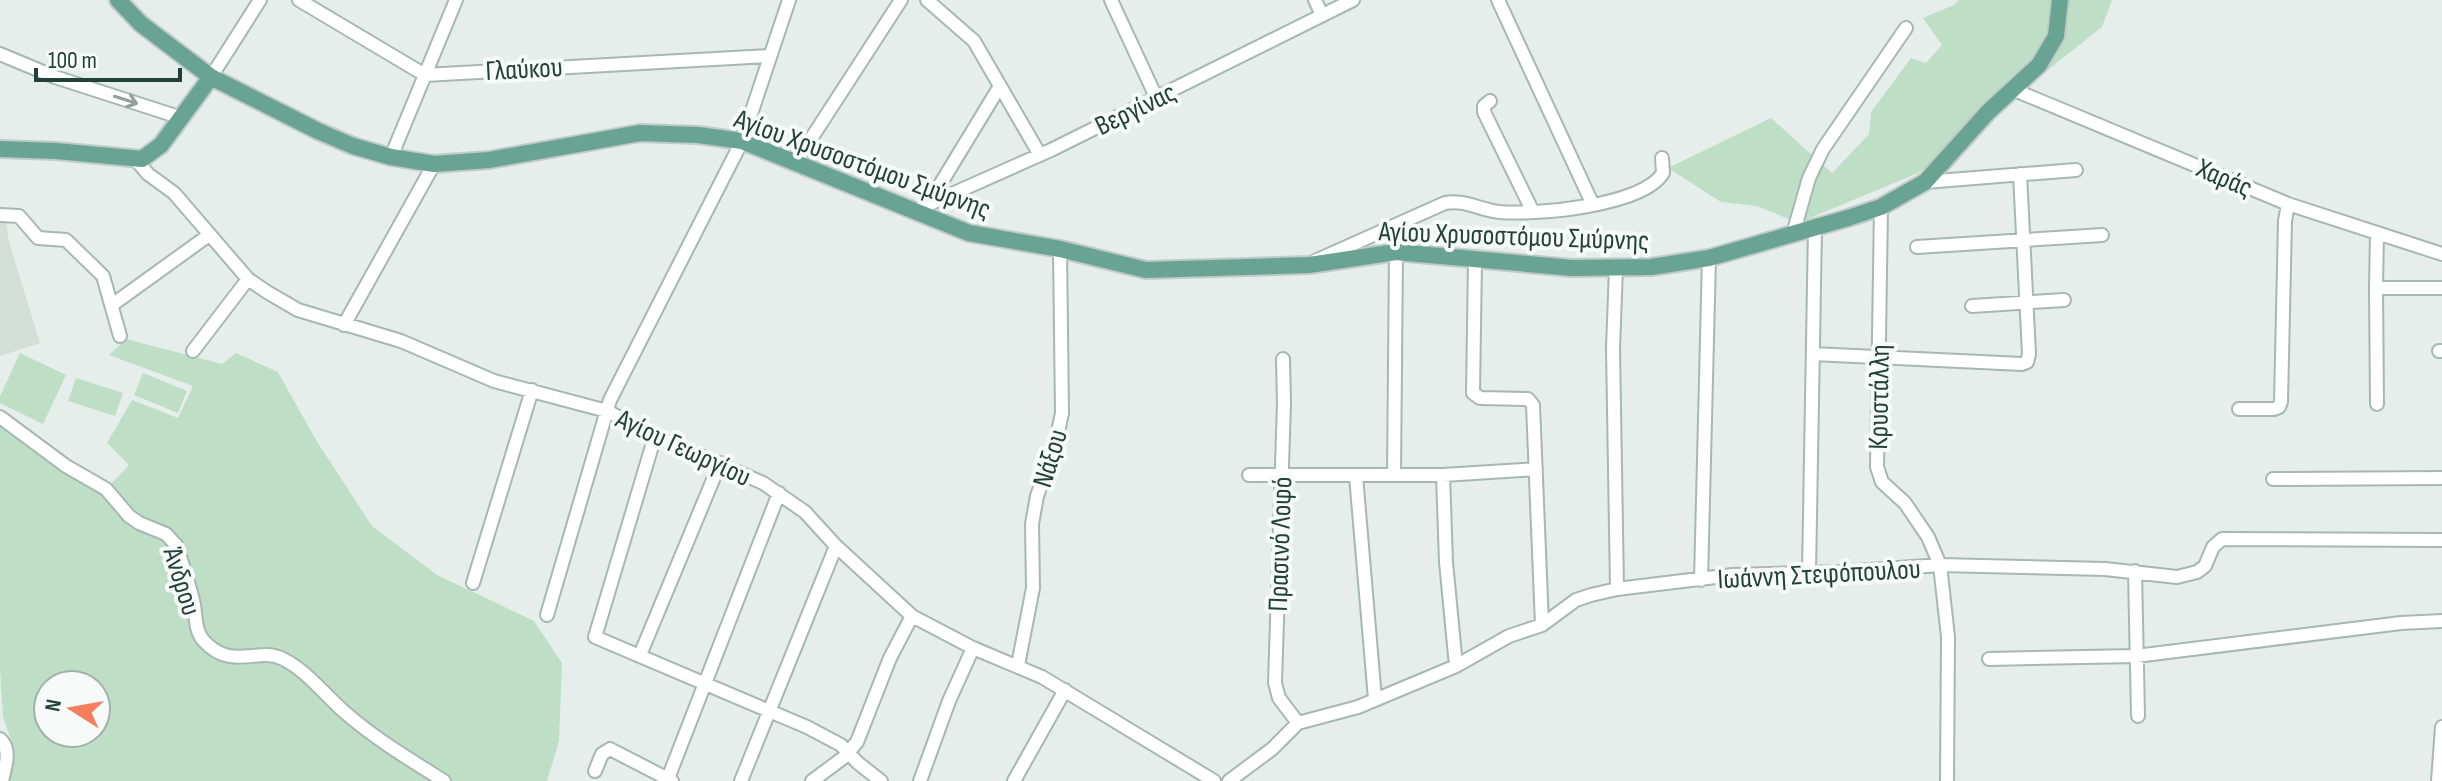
<svg xmlns="http://www.w3.org/2000/svg" width="2442" height="781" font-family="'Sofia Sans Condensed',sans-serif">
<style>
.built{fill:#d3ded9}
.green{fill:#bedfc6;fill-rule:evenodd}
.lines{fill:none;stroke-linecap:round;stroke-linejoin:round}
.minor-casing{stroke:#a7b7b1;stroke-width:16}
.major-casing{stroke:#c1cac7;stroke-width:20}
.minor{stroke:#fff;stroke-width:12}
.major{stroke:#69a493;stroke-width:16}
.oneway{stroke:#91a09c}
.labels{text-anchor:middle;stroke-width:8;stroke-linejoin:round;paint-order:stroke}
.street-label{font-size:28px;fill:#234138;stroke:#f6faf8}
</style>
<rect width="100%" height="100%" fill="#e5eeea"/>
<path class="built" d="M6 221 9 242 40 343 0 356V222Z"/>
<path class="green" d="M1959 0H2112L2102 27 1918 173 1798 223 1757 206 1721 202 1668 168 1771 118 1832 173 1869 134 1871 112 1911 58 1926 63 1942 45 1923 18 1954 5Z
M126 339 222 364 236 353 278 372 316 440 372 526 437 575 534 621 562 663 559 741 547 781H7L14 749 3 717 0 669V414L106 489 129 465 107 443 132 400 178 418 193 386 109 355ZM48 685H96V733H48Z
M20 353 66 375 43 424 0 403V396Z
M143 373 187 391 178 413 134 395Z
M76 378 123 393 115 416 68 401Z"/>
<g class="lines">
<defs>
<path id="minor" d="M299 0 425 75 769 56
M927 0 974 41 1040 155
M1111 0 1156 97
M1315 0 1322 15
M1498 0 1593 205
M0 54 55 77 182 118
M211 77 260 0
M2012 89 2288 204 2442 254
M1490 101 1484 106V112L1532 210
M391 157 456 0
M137 161 148 174 174 193 248 279 267 292 298 310 401 341 494 381 607 411 655 436 763 483 805 512 836 546 912 616 973 648 1042 677 1214 781
M796 162 901 0
M1925 182 2076 170
M933 201 938 188 1000 86
M1881 207 1877 467 1882 482 1905 503 1928 537 1940 565 1948 637 1947 781
M916 210 1051 150 1353 0
M0 215 19 216 38 238 66 240 103 276 120 336
M2377 233 2376 288H2442
M1793 234 1809 178 1823 149 1906 28
M1917 247 2102 235
M1475 260 1473 393 1480 398 1528 399 1533 405 1542 625
M1315 261 1445 203C1464 199 1480 210 1499 212 1537 215 1643 206 1663 173L1662 158
M1616 268 1613 348 1617 589
M2376 288 2377 404
M112 305 209 235
M1972 306 2064 300
M344 325 434 164
M193 351 248 279
M2439 351H2442
M1813 354 2022 364 2027 362 2029 354 2020 174
M1283 359 1284 403 1275 683 1279 698 1298 723
M2239 409H2274L2279 407 2281 402 2285 221 2288 204
M0 417 66 466 106 489 129 516 139 523 166 534 177 546C182 565 190 585 194 605 196 617 195 630 203 640 231 672 258 646 283 659 309 672 326 697 348 715 377 740 412 761 444 781
M655 436 595 637 807 727 841 745 858 763 881 781
M1249 475H1443L1536 469
M1394 475 1396 252
M1443 475 1446 562 1456 666
M1356 476 1375 699
M2273 479 2442 478
M2135 571 2138 716
M1809 573 1815 228
M1701 580 1709 258
M473 583 532 390
M547 615 610 400 742 141 789 0
M640 655 720 463
M1989 659 2136 656 2401 623 2442 621
M1018 665 1033 588 1032 524 1037 496 1055 446 1062 413 1060 249
M0 739C12 750 5 767 2 781
M595 771 602 754 610 749 672 781
M667 781 779 493
M741 781 836 546
M812 781 843 758 857 742 890 658 912 616
M920 781 949 701 973 648
M1014 781 1065 690
M1229 781 1272 749 1298 723 1358 707 1456 666 1509 636 1542 625 1576 600 1591 595 1617 589 1732 575 1844 572 1940 565 2105 569 2177 577 2197 572 2205 566 2213 547 2222 539 2442 540
M2438 781 2442 727"/>
<path id="major" d="M118 0 141 24 211 77 318 131 353 146 391 157 434 164 489 160 640 133 698 135 742 141 969 233 1060 249 1146 270 1309 265 1396 252 1572 268 1651 267 1709 258 1848 218 1881 207 1925 182 1988 112 2039 65 2056 36 2060 0
M0 149 56 151 142 159 161 145 211 77"/>
</defs>
<use href="#minor" class="minor-casing"/>
<use href="#major" class="major-casing"/>
<use href="#minor" class="minor"/>
<use href="#major" class="major"/>
</g>
<defs><path id="oneway-shaft" d="M-6 0H5M1.5-3L5.5 0L1.5 3" fill="none" stroke-width="1.6" stroke-linecap="round" stroke-linejoin="round" transform="scale(2)"/></defs>
<use class="oneway" href="#oneway-shaft" transform="translate(126 100) rotate(18)"/>
<g class="labels">
<g class="street-label">
<text transform="translate(524 68) rotate(-3)" y="10">Γλαύκου</text>
<text transform="translate(1135 108) rotate(-26)" y="10">Βεργίνας</text>
<text transform="translate(863 163) rotate(20)" y="10">Αγίου Χρυσοστόμου Σμύρνης</text>
<text transform="translate(2225 177) rotate(23)" y="10">Χαράς</text>
<text transform="translate(1514 235) rotate(2)" y="10">Αγίου Χρυσοστόμου Σμύρνης</text>
<text transform="translate(1878 397) rotate(-89)" y="10">Κρυστάλλη</text>
<text transform="translate(684 447) rotate(25)" y="10">Αγίου Γεωργίου</text>
<text transform="translate(1049 458) rotate(-73)" y="10">Νάξου</text>
<text transform="translate(1279 544) rotate(-88)" y="10">Πρασινό Λοφό</text>
<text transform="translate(1819 573) rotate(-3)" y="10">Ιωάννη Στεφόπουλου</text>
<text transform="translate(183 581) rotate(73)" y="10">Άνδρου</text>
</g>
</g>
<g transform="translate(72 709) rotate(281)"><circle r="38" fill="#f6faf8" stroke="#a2b0ab" stroke-width="2"/>
<path d="M0-6L14 30L0 20L-14 30Z" fill="#f47e5d"/>
<text y="-12" font-size="22" font-weight="bold" text-anchor="middle" fill="#234138">N</text>
</g>
<path d="M36 68v12h144v-12" fill="none" stroke="#234138" stroke-width="4"/>
<text x="48" y="68" font-size="24" fill="#234138" stroke="#f6faf8" stroke-width="6" paint-order="stroke">100 m</text>
</svg>
